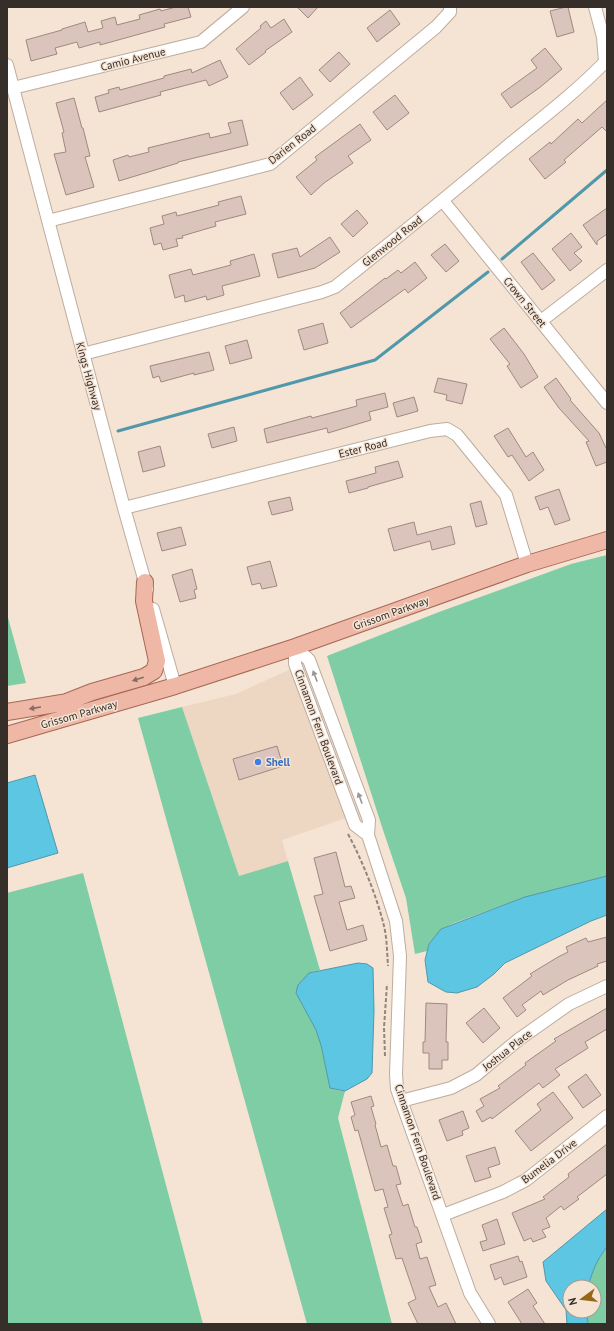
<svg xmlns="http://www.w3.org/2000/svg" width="614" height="1331" font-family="'PT Sans',sans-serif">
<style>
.built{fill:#edd6c2}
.green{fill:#7ecda4}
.water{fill:#5cc6e3;stroke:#5098ab}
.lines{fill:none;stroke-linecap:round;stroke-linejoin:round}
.stream{stroke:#5098ab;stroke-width:3}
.building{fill:#dac4bc;stroke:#9f8982}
.minor-casing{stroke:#bdad9e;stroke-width:14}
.major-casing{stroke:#a66853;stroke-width:18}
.path{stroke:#92857b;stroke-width:2;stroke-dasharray:4 2;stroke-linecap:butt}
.minor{stroke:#fff;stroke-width:12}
.major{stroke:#eeb7a6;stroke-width:16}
.oneway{fill:#9a9694}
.oneway2{fill:#886c61}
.shop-dot{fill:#3f7fe0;stroke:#f5e3d4;stroke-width:1.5}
.labels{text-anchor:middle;stroke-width:3;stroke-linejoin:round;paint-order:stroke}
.street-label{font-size:11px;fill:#352e29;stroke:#f5e3d4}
.shop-label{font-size:11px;font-weight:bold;fill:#366cbe;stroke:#f5e3d4;text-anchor:start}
</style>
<rect width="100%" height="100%" fill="#f5e3d4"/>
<path class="built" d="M291 669 346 818 282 840 288 861 239 876 182 707 236 694Z"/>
<path class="green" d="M607 555V876L525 897 454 923 441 929 429 944 427 951 415 954 406 898 383 830 327 656 439 612 571 564Z
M7 614 26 683 7 686Z
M182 707 239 876 288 861 320 970 309 973 296 993 316 1030 321 1045 330 1087 336 1090 345 1091 338 1118 392 1324H307L138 718Z
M83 873 203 1324H7V893Z
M607 1247V1324H587L588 1322 586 1311H594V1287H588C592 1272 597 1259 607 1247Z"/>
<path class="water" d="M35 775 58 853 7 868V783Z
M607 876V915L591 921 505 963 494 974 477 987 457 993 446 992 428 982 425 960 429 944 441 929 525 897Z
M358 963 367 964 373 968 374 1011 372 1073 367 1079 345 1091 330 1088 321 1045 316 1030 296 993 298 985 309 973Z
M607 1209V1247C597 1259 592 1272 588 1287H570V1311H586L588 1322 587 1324H567L566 1310 546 1281 543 1262Z"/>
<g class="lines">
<path class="stream" d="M502 259 607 170
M118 431 375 360 488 272"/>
</g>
<path class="building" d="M176 7H188L191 17 164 24 165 27 100 45V42L79 48 77 42 55 48 57 54 31 61 26 40 62 30V29L85 22 88 32 103 28 101 21 115 17 117 25 140 19 139 15 160 9 161 11Z
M297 7H318L308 18Z
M566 7H568L574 32 557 37 550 11Z
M390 10 400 24 377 42 367 28Z
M284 19 292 32 265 51 266 52 249 65 236 49 261 28 260 26 266 21 271 28Z
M545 48 562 69 539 88 511 108 501 94 537 68 531 60Z
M339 52 350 64 330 82 319 70Z
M220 60 228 77 209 86 206 80 160 92 161 95 99 112 95 97 109 93 108 90 119 87 120 90 164 78V76L191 69 192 73Z
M300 77 313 95 293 110 280 93Z
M395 95 409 113 387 130 373 112Z
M74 98 82 128H83L90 156 85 157 94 187 66 195 54 154 66 152 62 133 64 132 56 103Z
M607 100V132L602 127 564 160 566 162 545 179 529 159 550 142 551 144 578 119 582 123Z
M242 120 248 145 178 162V163L119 181 113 160 128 155 129 157 149 152 148 148 209 133 210 138 231 133 228 123Z
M360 124 371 140 348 156 353 163 324 183 311 195 296 177 317 160 315 157Z
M241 196 246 214 215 222 216 226 182 236 183 238 176 239 178 246 163 250 161 243 154 245 150 228 164 224 162 216 176 212 177 216 219 205 218 202Z
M607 208V234L597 241V245L583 225Z
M357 210 368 223 353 237 341 224Z
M571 233 582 247 574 253 582 261 570 271 552 249Z
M330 237 340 252 315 268 278 278 272 254 297 248 300 257Z
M445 244 459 261 446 272 431 255Z
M533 253 555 280 542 290 521 262Z
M254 254 260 276 222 286 224 295 207 300 206 296 185 302 184 295 175 298 169 275 191 269 193 275 231 265 230 261Z
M415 262 427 278 408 293 405 289 351 328 340 313 385 278 386 279 398 270 401 273Z
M323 323 328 343 304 350 298 330Z
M504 328 524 354 538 377 521 388 507 366 510 364 490 339Z
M247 340 252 358 230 364 225 346Z
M209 352 214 370 194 375V373L161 382 159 376 153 378 150 366Z
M438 378 467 384 462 404 446 400 447 395 434 392Z
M556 378 571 399 570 400 599 433 607 450V462L596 466 586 442 589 441 559 408 544 387Z
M385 393 388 407 369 412 371 420 328 433 327 428 267 443 264 429 311 416 312 418 357 406 356 400Z
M414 397 418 411 397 417 393 403Z
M234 427 237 441 212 448 208 434Z
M508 428 526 457 533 452 544 470 529 481 512 455 508 457 494 436Z
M160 446 165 466 143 472 138 452Z
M398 461 403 477 368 487V488L349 493 346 481 376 473 375 467Z
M559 489 570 520 555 525 548 507 540 510 535 497Z
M290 497 293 510 272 515 268 502Z
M481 501 487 524 476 527 470 504Z
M414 522 417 535 451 526 455 544 432 550 430 541 394 551 388 529Z
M181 527 186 545 162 551 157 533Z
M270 561 277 586 262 589 260 583 252 585 247 567Z
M192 569 197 589 194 590 196 598 180 602 172 575Z
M277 746 283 766 239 780 233 759Z
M336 852 345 887 351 886 355 898 339 902 347 930 363 925 367 940 330 951 314 896 323 894 314 858Z
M607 937V961L597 964 598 966 568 980 543 995 541 991 522 1005 526 1010 517 1017 503 998 532 976 530 974 558 957 568 952 566 947 586 938 588 942Z
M426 1003 447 1004 446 1042H448V1060H442V1069H429V1053H423V1042H425Z
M484 1008 500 1028 483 1043 466 1023Z
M607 1008V1029L585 1042 588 1048 555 1069 560 1075 543 1088 539 1083 492 1119 491 1117 482 1122 476 1111 484 1106 480 1099 500 1088 498 1086 526 1065 525 1063 556 1041 554 1039Z
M586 1074 601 1095 583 1108 568 1087Z
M553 1092 573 1118 531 1151 515 1131 541 1110 537 1104Z
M371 1096 374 1106 371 1107 376 1124 375 1125 381 1147 387 1145 393 1166H396L401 1184 396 1185 403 1206 408 1204 415 1227H417L422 1242 416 1244 420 1259 427 1257 436 1285 429 1287 438 1307 446 1303 456 1324H418L408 1303 416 1299 402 1258 396 1259 389 1235 392 1234 384 1208 388 1207 383 1189 375 1191 358 1130 355 1131 351 1117 355 1115 351 1102Z
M463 1111 469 1128 462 1131 463 1135 447 1141 439 1120Z
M607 1144V1174L577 1197 579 1199 564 1210 561 1206 546 1218 550 1227 542 1230 546 1237 533 1242 531 1238 524 1241 512 1213 545 1199 543 1197 569 1177 568 1174Z
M495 1147 500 1164 488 1168 491 1177 475 1182 466 1156Z
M497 1219 505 1244 483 1251 480 1242 487 1240 482 1225Z
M518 1256 520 1262 522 1261 527 1277 504 1285 501 1277 495 1280 490 1265Z
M528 1289 537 1303 533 1306 545 1324H522L508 1302Z"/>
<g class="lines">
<defs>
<path id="minor" d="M7 65 124 508 147 589
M13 88 201 42 243 7
M443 201 607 403
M48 221 270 164 436 27 450 12V7
M541 321 607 270
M83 354 322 292 335 287C392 242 448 196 504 149 538 121 574 94 605 62L603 37 595 7
M124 508 430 431 447 429 457 435 506 495 527 564
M153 609 175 686
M295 647 309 660 369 820 368 835 396 921 400 956 396 1074 397 1089 470 1293 489 1324
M295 647V664L355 825 368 835
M401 1101 451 1088 476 1075 518 1040 569 1004 607 986
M443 1215 503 1192 526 1180 607 1116"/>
<path id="major" d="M64 703 92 692 144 677 154 671 157 661 144 601 145 582
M7 712 74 701
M7 735 175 686 295 647 527 564 607 540"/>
</defs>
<use href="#minor" class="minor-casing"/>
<use href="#major" class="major-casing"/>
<path class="path" d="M348 834C362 860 377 897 384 926 387 938 387 953 388 966
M385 1056 384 1028 387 984"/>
<use href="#minor" class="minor"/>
<use href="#major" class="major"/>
</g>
<defs><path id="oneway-solid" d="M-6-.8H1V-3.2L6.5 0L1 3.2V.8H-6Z"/></defs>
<g class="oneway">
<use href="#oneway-solid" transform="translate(315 676) rotate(-111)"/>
<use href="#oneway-solid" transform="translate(360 798) rotate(-110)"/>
</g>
<g class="oneway2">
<use href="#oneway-solid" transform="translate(138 679) rotate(163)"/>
<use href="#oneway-solid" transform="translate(35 708) rotate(171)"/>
</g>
<circle class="shop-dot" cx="258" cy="762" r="4"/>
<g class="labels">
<g class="street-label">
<text transform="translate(133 59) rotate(-14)" y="4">Camio Avenue</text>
<text transform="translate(292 144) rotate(-38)" y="4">Darien Road</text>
<text transform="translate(392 241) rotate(-39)" y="4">Glenwood Road</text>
<text transform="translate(525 302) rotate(51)" y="4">Crown Street</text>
<text transform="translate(89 376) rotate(75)" y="4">Kings Highway</text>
<text transform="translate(363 448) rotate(-14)" y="4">Ester Road</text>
<text transform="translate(391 613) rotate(-20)" y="4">Grissom Parkway</text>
<text transform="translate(79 714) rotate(-16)" y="4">Grissom Parkway</text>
<text transform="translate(319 727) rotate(70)" y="4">Cinnamon Fern Boulevard</text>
<text transform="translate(507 1050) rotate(-38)" y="4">Joshua Place</text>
<text transform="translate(418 1142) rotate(71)" y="4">Cinnamon Fern Boulevard</text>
<text transform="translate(549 1161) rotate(-37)" y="4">Bumelia Drive</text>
</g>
<g class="shop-label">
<text x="266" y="766">Shell</text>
</g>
</g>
<rect width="614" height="1331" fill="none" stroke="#352e29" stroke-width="16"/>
<g transform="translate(582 1299) rotate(255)"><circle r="19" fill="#f5e3d4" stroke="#a89b90"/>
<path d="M0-3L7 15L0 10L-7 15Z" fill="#966717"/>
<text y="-6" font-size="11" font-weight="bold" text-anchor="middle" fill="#352e29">N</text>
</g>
</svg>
